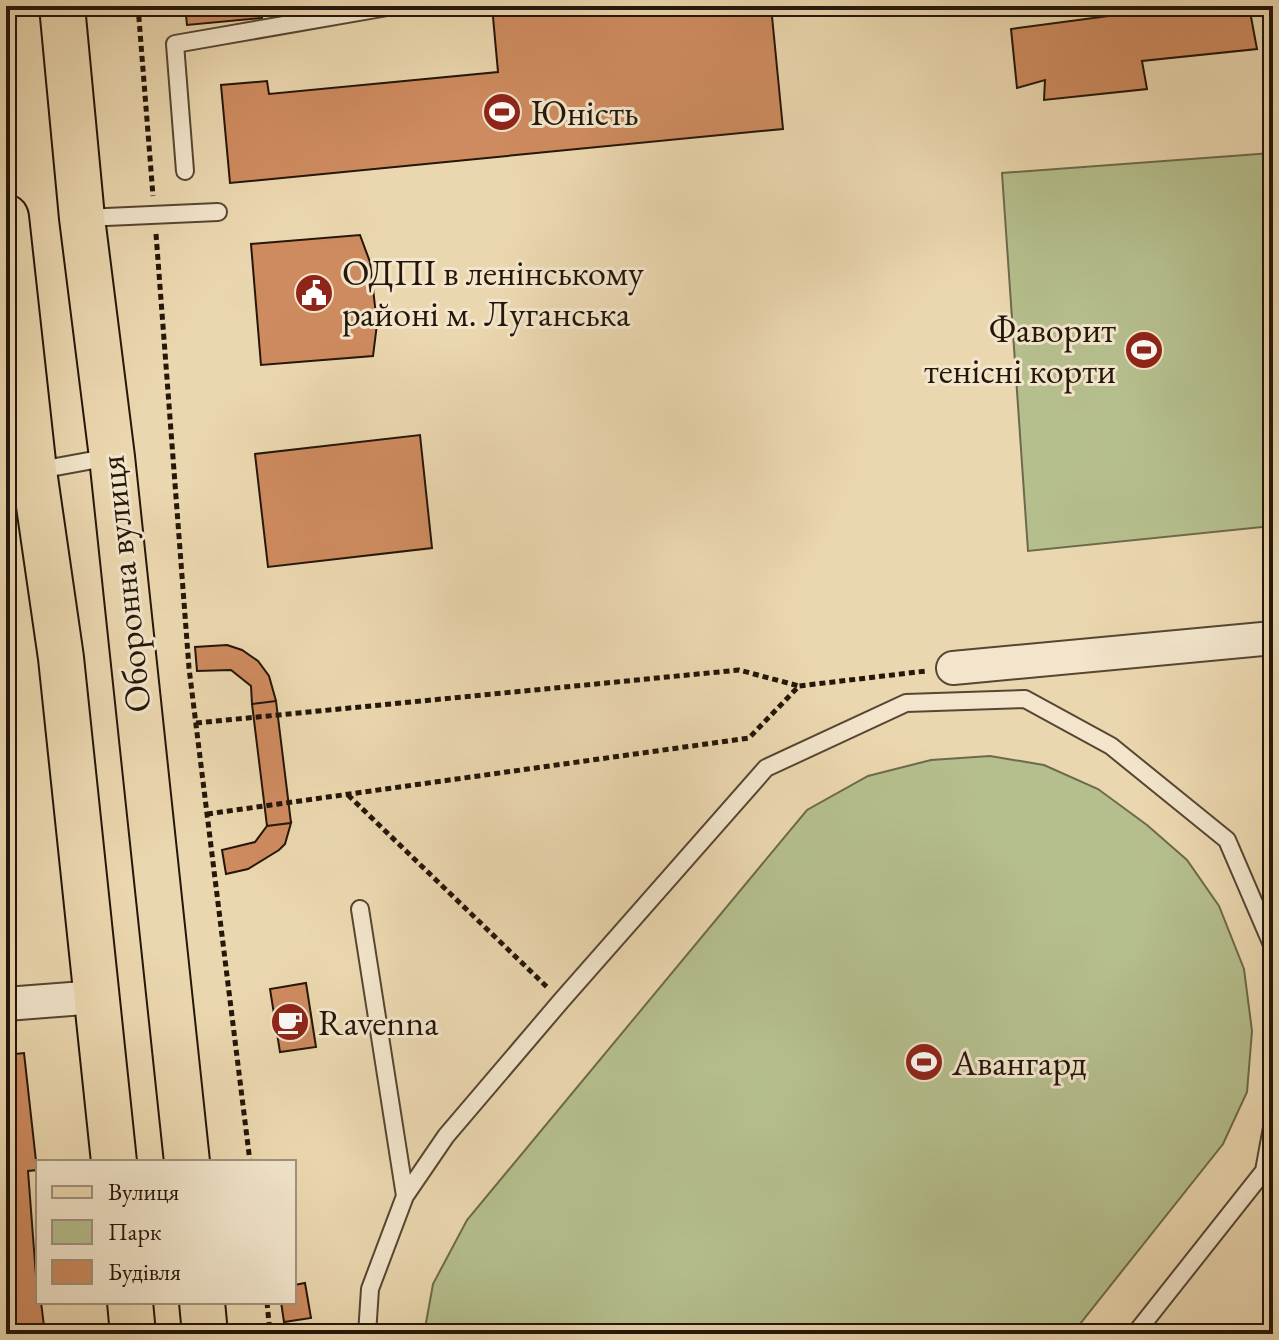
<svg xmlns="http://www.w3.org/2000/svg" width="1279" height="1340" font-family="'EB Garamond',serif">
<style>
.green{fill:#b5bf8d;stroke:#6c6a4b;stroke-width:2}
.building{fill:#ce8b5f;stroke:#241609;stroke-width:2}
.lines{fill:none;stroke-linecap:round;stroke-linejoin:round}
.service-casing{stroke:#564632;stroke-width:20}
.minor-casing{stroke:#564632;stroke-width:36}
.primary-casing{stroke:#241609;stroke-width:48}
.path{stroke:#241609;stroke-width:5;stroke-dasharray:6 4;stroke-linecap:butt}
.service{stroke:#f2e5cb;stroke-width:16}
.minor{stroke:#f2e5cb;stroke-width:32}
.primary{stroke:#ebd7af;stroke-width:44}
.labels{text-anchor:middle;stroke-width:6;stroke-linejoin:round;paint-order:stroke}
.poi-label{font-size:36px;fill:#241609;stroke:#f2e5cb;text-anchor:start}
.street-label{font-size:36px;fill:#241609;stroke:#f2e5cb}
</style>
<rect width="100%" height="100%" fill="#ebd7af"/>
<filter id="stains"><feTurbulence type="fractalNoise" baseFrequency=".0025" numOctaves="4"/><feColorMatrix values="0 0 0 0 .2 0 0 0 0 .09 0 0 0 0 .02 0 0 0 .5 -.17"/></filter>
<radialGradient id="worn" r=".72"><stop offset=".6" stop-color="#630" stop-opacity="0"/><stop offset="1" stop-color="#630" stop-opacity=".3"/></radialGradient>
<path class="green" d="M1273 153V526L1028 551 1002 173Z
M990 756 1044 765 1098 789 1147 825 1187 860 1219 906 1244 969 1252 1031 1247 1092 1223 1144 1072 1334H424L433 1284 467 1220 807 810 868 776 931 760Z"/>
<path class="building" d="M185 6H261L262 18 187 25Z
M492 6H771L783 129 230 183 221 85 267 81 269 94 498 72Z
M1184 6H1249L1257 49 1142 61 1147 89 1044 100 1045 80 1017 88 1011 29Z
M360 235 370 262 377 324 373 356 261 365 251 244Z
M420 435 432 548 268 567 255 454Z
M227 645 242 650 258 661 269 676 276 701 252 704 251 686 231 670 197 671 195 647Z
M276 701 291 823 267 826 252 704Z
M291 823 285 844 279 850 248 869 226 874 222 850 255 842 267 826Z
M306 983 316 1047 280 1052 270 989Z
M24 1053 37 1170 28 1171 38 1302H41L45 1334H6V1055Z
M305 1283 311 1318 284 1322 281 1302H294V1285Z"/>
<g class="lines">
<defs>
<path id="service" d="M185 171 175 44 393 6
M84 218 218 212
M6 480 34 471 110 457
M360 909 405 1196
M367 1334 370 1289 405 1196 446 1136 561 1001 766 768 906 703 1025 699 1111 746 1227 840 1273 947
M1135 1334 1264 1171 1273 1122"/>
<path id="minor" d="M953 668 1273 638
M6 1004 97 997"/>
<path id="primary" d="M62 6 82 218 112 457 187 1162
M6 217 34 471 61 658 114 1162
M130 1302 133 1334
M202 1302 205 1334"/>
</defs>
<use href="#service" class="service-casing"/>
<use href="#minor" class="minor-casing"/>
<use href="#primary" class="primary-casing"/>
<path class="path" d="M138 6 153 196
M156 234 189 668 250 1162
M196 723 739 670 799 686
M348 795 548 988
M207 814 749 738 799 686 926 671
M267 1302 270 1334"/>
<use href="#service" class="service"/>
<use href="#minor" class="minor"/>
<use href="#primary" class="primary"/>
</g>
<defs>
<symbol id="stadium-disc" viewBox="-11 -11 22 22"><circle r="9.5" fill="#8f2418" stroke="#f2e5cb"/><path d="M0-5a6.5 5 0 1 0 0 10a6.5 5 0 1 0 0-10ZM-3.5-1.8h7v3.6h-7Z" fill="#fff"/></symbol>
<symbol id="civic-disc" viewBox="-11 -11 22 22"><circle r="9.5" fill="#8f2418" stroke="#f2e5cb"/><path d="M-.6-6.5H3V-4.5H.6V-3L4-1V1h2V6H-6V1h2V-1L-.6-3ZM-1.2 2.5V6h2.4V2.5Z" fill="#fff"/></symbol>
<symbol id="cafe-disc" viewBox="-11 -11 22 22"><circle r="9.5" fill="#8f2418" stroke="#f2e5cb"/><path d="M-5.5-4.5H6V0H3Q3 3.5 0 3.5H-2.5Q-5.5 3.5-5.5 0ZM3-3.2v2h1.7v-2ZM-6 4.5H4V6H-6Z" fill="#fff"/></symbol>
</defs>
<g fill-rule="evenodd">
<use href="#stadium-disc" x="480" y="90" width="44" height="44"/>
<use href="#civic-disc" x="292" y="271" width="44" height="44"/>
<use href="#stadium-disc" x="1122" y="328" width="44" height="44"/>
<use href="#cafe-disc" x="268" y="1000" width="44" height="44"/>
<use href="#stadium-disc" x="902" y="1040" width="44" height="44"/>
</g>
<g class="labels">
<g class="poi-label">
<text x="530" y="125">Юність</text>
<text x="342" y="285">ОДПІ в ленінському<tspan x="342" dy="41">районі м. Луганська</tspan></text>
<text x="1116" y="342" text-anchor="end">Фаворит<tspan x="1116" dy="41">тенісні корти</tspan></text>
<text x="318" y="1035">Ravenna</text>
<text x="952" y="1075">Авангард</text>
</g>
<g class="street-label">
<text transform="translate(124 584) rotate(-96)" y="13">Оборонна вулиця</text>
</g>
</g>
<rect width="1279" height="1340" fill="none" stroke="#ebd7af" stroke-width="32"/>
<rect x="8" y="8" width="1263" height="1324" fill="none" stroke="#241609" stroke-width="4"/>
<rect x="16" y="16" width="1247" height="1308" fill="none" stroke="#241609" stroke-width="2"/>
<rect x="36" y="1160" width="260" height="144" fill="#f2e5cb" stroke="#a0927d" stroke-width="2"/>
<rect x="52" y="1186" width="40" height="12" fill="#ebd7af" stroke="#a0927d" stroke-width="2"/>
<text x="108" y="1200" font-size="24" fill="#241609">Вулиця</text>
<rect x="52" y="1220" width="40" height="24" fill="#b5bf8d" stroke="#a0927d" stroke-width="2"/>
<text x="108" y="1240" font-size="24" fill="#241609">Парк</text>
<rect x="52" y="1260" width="40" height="24" fill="#ce8b5f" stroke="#a0927d" stroke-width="2"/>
<text x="108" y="1280" font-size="24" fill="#241609">Будівля</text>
<rect width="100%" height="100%" filter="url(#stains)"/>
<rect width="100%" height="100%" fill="url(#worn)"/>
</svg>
